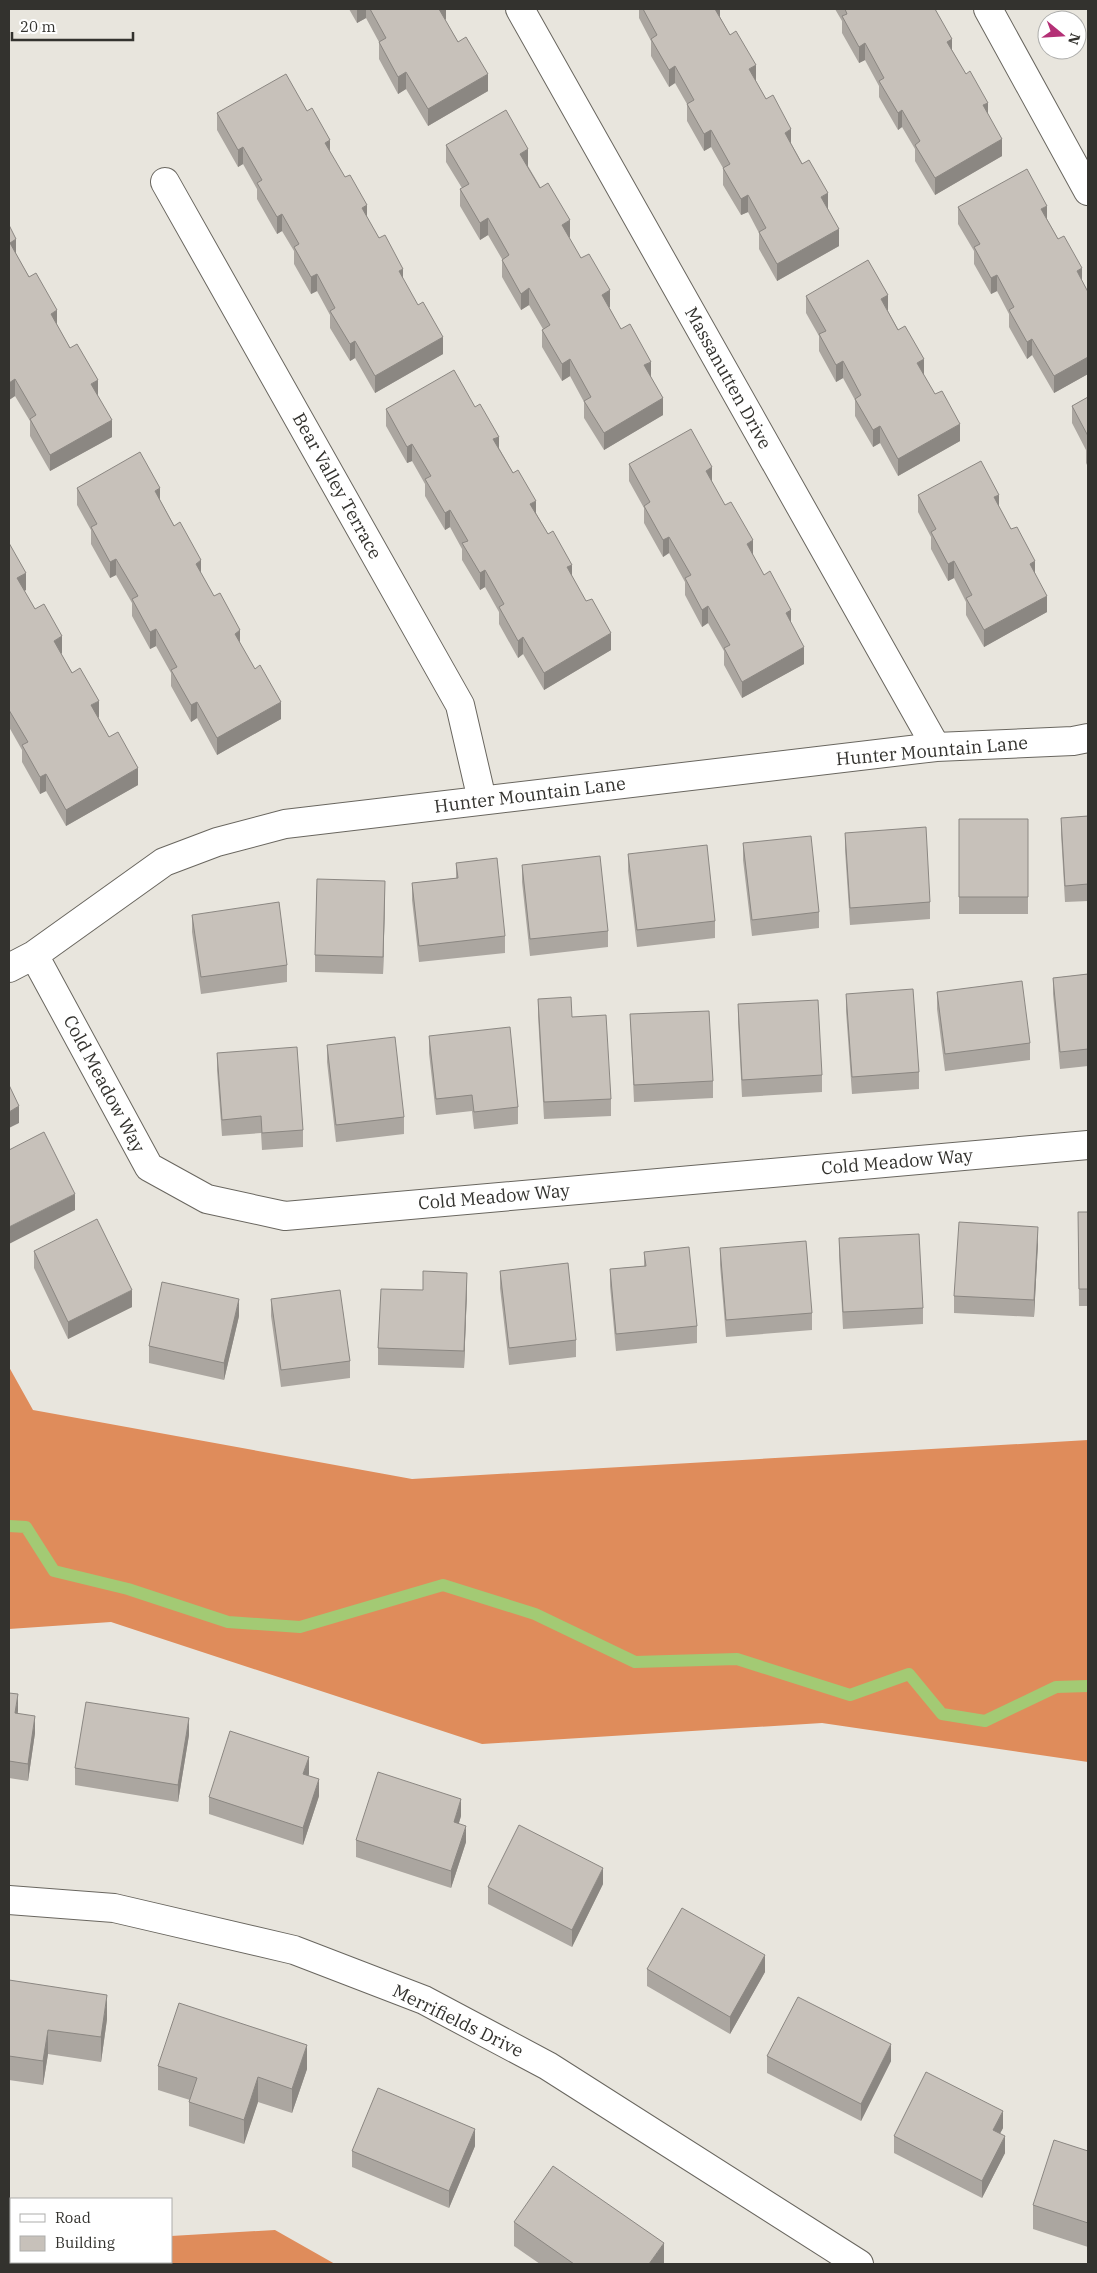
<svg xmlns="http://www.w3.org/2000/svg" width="1097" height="2273" font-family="'IBM Plex Serif',serif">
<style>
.forest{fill:#df8c5b}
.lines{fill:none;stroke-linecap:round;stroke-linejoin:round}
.stream{stroke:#a3ca74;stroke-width:12}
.minor-casing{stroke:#69665f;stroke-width:30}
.minor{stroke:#fff;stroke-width:28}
.wall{fill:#aba6a0}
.shaded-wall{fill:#8b8782}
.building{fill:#c7c1ba;stroke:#8b8782}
.labels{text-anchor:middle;stroke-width:5;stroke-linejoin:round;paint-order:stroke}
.street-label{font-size:18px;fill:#33322e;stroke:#fff}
</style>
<rect width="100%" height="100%" fill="#e8e5dd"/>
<path class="forest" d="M9 1367 33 1410 412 1479 1088 1440V1762L822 1723 482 1744 111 1622 9 1629Z
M275 2230 335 2264H9V2245L11 2244V2262H171V2236Z"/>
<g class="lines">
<path class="stream" d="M9 1526 26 1527 54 1571 128 1589 228 1622 300 1627 443 1585 535 1614 635 1662 737 1659 850 1695 909 1674 942 1714 985 1721 1056 1687 1088 1686"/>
<defs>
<path id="minor" d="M520 9 936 747
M988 9 1088 191
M165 182 460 705 482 800
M34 955 149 1167 207 1199 285 1216 1088 1145
M9 968 34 955 164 862 217 842 285 824 936 747 1073 741 1088 738
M9 1900 114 1908 294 1950 424 2000 548 2066 859 2264"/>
</defs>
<use href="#minor" class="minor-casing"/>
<use href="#minor" class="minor"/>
</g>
<path class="wall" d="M349 9H446V19L445 20 488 91 428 126 406 89 398 94 379 59V42L366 18 357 23Z
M639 9H720V17L828 209 839 246 777 281 759 249V233L748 212 741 215 723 185V168L711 147 704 151 687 121V104L675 83 669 87 651 56V41L639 18Z
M835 9H935L952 50 988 114 1002 156 935 195 915 161V149L902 127 898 130 879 97V86L865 60 859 63 842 33V21Z
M217 113 330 153 403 280 443 354 375 393 355 358 350 361 330 328V315L317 291 311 294 294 264V251L282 231 277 234 257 199V189L243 164 238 167 217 130Z
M446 145 528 166 570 237 569 238 610 307H609L621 329 651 377 663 415 604 450 584 418V402L570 376 562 381 542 347V330L543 329 529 305 521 310 502 277V259L488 235 480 240 460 206V189L462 188 446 162Z
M958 207 1047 219 1088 292V374L1054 393 1032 355 1027 359 1009 327V314L997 291 991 294 974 264V251L958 224Z
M9 225 16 254 98 396 112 437 50 471 30 436V421L15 396 9 400Z
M806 296 888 311 960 441 898 476 880 443 873 447 855 416V400L843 378 836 382 819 351V336L806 313Z
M1088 397V467L1086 463V450L1072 423V406Z
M386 409 499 448 572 576 611 650 544 690 523 654 518 658 499 624V612L485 587 480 590 462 560V549L450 527 445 530 425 496V484L412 461 407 463 386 426Z
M629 464 712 482 791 624 804 664 742 698 724 665V651L708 623 702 627 685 595V582L669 553 663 557 644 523V508L629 481Z
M77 488 160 500 240 643 281 719 217 755 197 718 191 722 171 686V673L156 646 150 649 132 616V603L116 575 110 578 91 544V530L77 505Z
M918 495 999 507 1035 573 1047 612 984 647 966 615V602L954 578 948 581 931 549V537L918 512Z
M9 543 26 590 24 591 62 653 61 654 99 717 98 718 109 737 138 785 66 826 46 791 40 794 22 762V750L9 727Z
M1088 816V901L1065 902 1061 834V818Z
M959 819H1028V914H959Z
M845 833 930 902V919L850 925 845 850Z
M743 843 819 912V928L752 936 743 860Z
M628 854 715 921V938L637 947 628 871Z
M456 863 505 936V953L419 962 412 900V883L456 878Z
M522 865 608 931V947L530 956 522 882Z
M385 898 383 974 315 972V955Z
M192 915 287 965V982L201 994 192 932Z
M1088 974V1066L1060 1069 1053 994V978Z
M937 992 1030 1043V1060L945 1071 937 1009Z
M846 994 919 1072V1089L852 1094 846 1011Z
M538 999 572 1017 611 1099V1116L544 1119 538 1016Z
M738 1004 822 1075V1092L742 1097 738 1021Z
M630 1014 713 1081V1098L634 1102Z
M429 1036 518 1107V1124L474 1129 472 1111 436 1115 429 1053Z
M327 1045 404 1117V1134L336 1142 327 1062Z
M217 1053 303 1130V1147L262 1150 261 1133 222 1136 217 1070Z
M1078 1212H1088V1306H1079Z
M839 1238 923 1308V1324L843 1329 839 1255Z
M1038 1243 1034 1317 954 1313V1296Z
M720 1248 812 1313V1330L726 1337 720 1265Z
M34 1251 132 1307 68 1339 34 1268Z
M644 1252 697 1326V1343L616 1351 610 1286V1269L644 1266Z
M500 1271 576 1340V1357L509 1365 500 1288Z
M423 1290H467L464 1368 378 1365V1348Z
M271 1299 350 1361V1378L281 1387 271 1316Z
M239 1316 224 1380 149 1363V1346Z
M9 1693 18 1713 35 1733 28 1781 9 1778Z
M189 1735 178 1802 75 1785V1768Z
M309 1774 308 1776 319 1796 303 1845 209 1814V1797Z
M461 1816 459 1823 466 1842 451 1888 356 1857V1840Z
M603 1884 572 1947 488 1904V1887Z
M647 1969 765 1972 730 2034 647 1986Z
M9 1980 107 2019 101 2062 48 2054 43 2085 9 2080Z
M767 2056 891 2061 861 2121 767 2073Z
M158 2066 307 2069 292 2113 258 2102 244 2144 189 2126V2102L190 2100 158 2090Z
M1003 2128 1000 2133 1005 2153 982 2198 894 2153V2136Z
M475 2146 449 2208 352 2167V2151Z
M1088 2151V2247L1033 2229V2205Z
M514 2222 664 2264H540L514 2246Z"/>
<path class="shaded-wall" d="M357 9H366V18L357 23Z
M438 9H446V19L438 25Z
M713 9H720V17Z
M952 39V55L947 42Z
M865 43V60L859 63V47Z
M756 65V82L749 69Z
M675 66V83L669 87V70Z
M406 72V89L398 94V77Z
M488 74V91L428 126V109Z
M988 103V120L983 105Z
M902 110V127L898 130V113Z
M791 129V146L785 133Z
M711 130V147L704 151V134Z
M1002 139V156L935 195V178Z
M330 140V157L325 143Z
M243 147V164L238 167V150Z
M528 149V166L520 171V154Z
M828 193V210L821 197Z
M748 195V212L741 215V199Z
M367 205V222L362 208Z
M1047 206V223L1041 209Z
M282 214V231L277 234V217Z
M488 218V235L480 240V223Z
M570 220V237L562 242V225Z
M839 229V246L777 281V264Z
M16 239V256L10 243Z
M1082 268V285L1077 271Z
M403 269V285L399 271Z
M317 274V291L311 294V277Z
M997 275V291L991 294V278Z
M529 288V305L521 310V294Z
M610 290V307L602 312V295Z
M888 295V312L881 299Z
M57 310V327L51 314Z
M443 337V354L375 393V376Z
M1032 339V355L1027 359V342Z
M355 341V358L350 361V344Z
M1088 357V374L1054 393V376Z
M570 359V376L562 381V364Z
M924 359V376L917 363Z
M843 361V378L836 382V365Z
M651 362V379L644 365Z
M15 379V396L9 400V383Z
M98 380V397L91 384Z
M663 398V415L604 450V433Z
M112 420V437L50 471V455Z
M960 424V441L898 476V459Z
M880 426V443L873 447V430Z
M499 437V454L493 439Z
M412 444V461L407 463V447Z
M712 467V484L706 471Z
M160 488V504L155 491Z
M999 495V512L994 497Z
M536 501V518L530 504Z
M450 510V527L445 530V513Z
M669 537V553L663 557V540Z
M753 540V557L747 544Z
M116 559V575L110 578V562Z
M201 560V577L196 564Z
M954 561V578L948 581V564Z
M1035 561V578L1030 564Z
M572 565V582L567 567Z
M485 570V587L480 590V573Z
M26 573V590L17 595V578Z
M1047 596V612L984 647V630Z
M708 606V623L702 627V610Z
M791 610V627L786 613Z
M156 629V646L150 649V632Z
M240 630V647L235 634Z
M611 633V650L544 690V673Z
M62 636V653L54 658V641Z
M523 637V654L518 658V641Z
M804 647V664L742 698V682Z
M99 701V717L91 722V705Z
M197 702V718L191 722V705Z
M281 702V719L217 755V738Z
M138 768V785L66 826V810Z
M46 774V791L40 794V777Z
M385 881V898L383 974V957Z
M19 1106V1123L9 1128V1112Z
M75 1194V1210L9 1244V1227Z
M1038 1227V1243L1034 1317V1300Z
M467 1273V1290L464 1368V1351Z
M132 1290V1307L68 1339V1322Z
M239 1299V1316L224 1380V1363Z
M18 1694V1711L15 1730V1713Z
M35 1716V1733L28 1781V1764Z
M189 1718V1735L178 1802V1785Z
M309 1757V1774L303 1791V1774Z
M319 1779V1796L303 1845V1828Z
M461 1799V1816L454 1838V1822Z
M466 1826V1842L451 1888V1871Z
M603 1868V1884L572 1947V1930Z
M765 1955V1972L730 2034V2017Z
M107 1995V2019L101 2062V2037Z
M48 2030V2054L43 2085V2061Z
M891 2044V2061L861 2121V2104Z
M307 2045V2069L292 2113V2089Z
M258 2077V2102L244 2144V2120Z
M1003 2111V2128L993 2147V2130Z
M475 2129V2146L449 2208V2191Z
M1005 2136V2153L982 2198V2181Z
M664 2243V2264H649Z"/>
<path class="building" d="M370 9H439L458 42 466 37 488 74 428 109 406 72 398 77 379 42 386 38Z
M643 9H715L730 35 736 31 756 65 749 69 766 99 773 95 791 129 785 133 802 164 809 160 828 193 821 197 839 229 777 264 759 232 766 228 748 195 741 199 723 168 730 164 711 130 704 134 687 104 694 100 675 66 669 70 651 39 657 35Z
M845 9H935L952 39 947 42 966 74 970 71 988 103 983 105 1002 139 935 178 915 145 920 141 902 110 898 113 879 81 884 78 865 43 859 47 842 16 847 14Z
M286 74 307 111 312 108 330 140 325 143 345 177 350 175 367 205 362 208 379 238 385 235 403 269 399 271 418 305 423 302 443 337 375 376 355 341 350 344 330 311 335 308 317 274 311 277 294 247 299 244 282 214 277 217 257 183 262 180 243 147 238 150 217 113Z
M506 110 528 149 520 154 540 188 548 183 570 220 562 225 581 258 589 254 610 290 602 295 621 329 630 324 651 362 644 365 663 398 604 433 584 401 591 397 570 359 562 364 542 330 550 325 529 288 521 294 502 260 509 255 488 218 480 223 460 189 469 184 446 145Z
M1027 169 1047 206 1041 209 1058 239 1064 236 1082 268 1077 271 1088 292V357L1054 376 1032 339 1027 342 1009 310 1014 307 997 275 991 278 974 247 980 244 958 207Z
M9 225 16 239 10 243 29 277 36 273 57 310 51 314 70 348 77 344 98 380 91 384 112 420 50 455 30 419 36 415 15 379 9 383Z
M868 260 888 295 881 299 898 330 905 326 924 359 917 363 935 394 942 391 960 424 898 459 880 426 873 430 855 399 861 395 843 361 836 365 819 334 826 331 806 296Z
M454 370 475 407 480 404 499 437 493 439 513 473 518 470 536 501 530 504 548 534 553 531 572 565 567 567 586 601 592 599 611 633 544 673 523 637 518 641 499 607 504 604 485 570 480 573 462 543 468 541 450 510 445 513 425 479 431 476 412 444 407 447 386 409Z
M1088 397V436L1072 406Z
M691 429 712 467 706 471 725 505 731 502 753 540 747 544 764 575 770 571 791 610 786 613 804 647 742 682 724 648 730 645 708 606 702 610 685 578 691 575 669 537 663 540 644 506 650 502 629 464Z
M140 452 160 488 155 491 174 526 180 522 201 560 196 564 214 596 220 593 240 630 235 634 255 669 260 665 281 702 217 738 197 702 191 705 171 670 177 667 156 629 150 632 132 599 138 596 116 559 110 562 91 527 97 524 77 488Z
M981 461 999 495 994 497 1011 529 1017 527 1035 561 1030 564 1047 596 984 630 966 598 972 595 954 561 948 564 931 532 936 529 918 495Z
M9 543 26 573 17 578 35 609 44 604 62 636 54 641 72 673 80 668 99 701 91 705 109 737 118 732 138 768 66 810 46 774 40 777 22 745 28 742 9 710Z
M1088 816V884L1065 886 1061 818Z
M959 819H1028V897H959Z
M926 827 930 902 850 908 845 833Z
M811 836 819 912 752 920 743 843Z
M707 845 715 921 637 930 628 854Z
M600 856 608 931 530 939 522 865Z
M497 858 505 936 419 946 412 883 458 878 456 863Z
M317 879 385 881 383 957 315 955Z
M279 902 287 965 201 977 192 915Z
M1088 974V1049L1060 1052 1053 978Z
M1022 981 1030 1043 945 1054 937 992Z
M913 989 919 1072 852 1077 846 994Z
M571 997 572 1017 606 1015 611 1099 544 1102 538 999Z
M818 1000 822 1075 742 1080 738 1004Z
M709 1011 713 1081 634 1085 630 1014Z
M510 1027 518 1107 474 1112 472 1095 436 1099 429 1036Z
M395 1037 404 1117 336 1125 327 1045Z
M297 1047 303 1130 262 1133 261 1116 222 1120 217 1053Z
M9 1085 19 1106 9 1112Z
M44 1132 75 1194 9 1227V1150Z
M1078 1212H1088V1289H1079Z
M97 1219 132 1290 68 1322 34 1251Z
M959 1222 1038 1227 1034 1300 954 1296Z
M919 1234 923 1308 843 1312 839 1238Z
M806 1241 812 1313 726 1320 720 1248Z
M689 1247 697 1326 616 1334 610 1269 646 1266 644 1252Z
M568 1263 576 1340 509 1348 500 1271Z
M423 1271 467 1273 464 1351 378 1348 381 1289 423 1290Z
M162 1282 239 1299 224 1363 149 1346Z
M340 1290 350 1361 281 1370 271 1299Z
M9 1693 18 1694 15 1713 35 1716 28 1764 9 1761Z
M86 1702 189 1718 178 1785 75 1768Z
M230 1731 309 1757 303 1774 319 1779 303 1828 209 1797Z
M378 1772 461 1799 454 1822 466 1826 451 1871 356 1840Z
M519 1825 603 1868 572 1930 488 1887Z
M682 1908 765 1955 730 2017 647 1969Z
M9 1980 107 1995 101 2037 48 2030 43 2061 9 2056Z
M798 1997 891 2044 861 2104 767 2056Z
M179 2003 307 2045 292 2089 258 2077 244 2120 189 2102 197 2078 158 2066Z
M926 2072 1003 2111 993 2130 1005 2136 982 2181 894 2136Z
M378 2088 475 2129 449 2191 352 2151Z
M1054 2140 1088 2151V2223L1033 2205Z
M553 2166 664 2243 649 2264H574L514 2222Z"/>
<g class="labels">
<g class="street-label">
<text transform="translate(728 378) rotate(61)" y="6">Massanutten Drive</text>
<text transform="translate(337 486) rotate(61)" y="6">Bear Valley Terrace</text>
<text transform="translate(932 751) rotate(-5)" y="6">Hunter Mountain Lane</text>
<text transform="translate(530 795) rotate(-7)" y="6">Hunter Mountain Lane</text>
<text transform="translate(104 1084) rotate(62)" y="6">Cold Meadow Way</text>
<text transform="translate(897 1162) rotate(-5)" y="6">Cold Meadow Way</text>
<text transform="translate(494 1197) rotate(-5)" y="6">Cold Meadow Way</text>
<text transform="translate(458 2021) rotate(26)" y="6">Merrifields Drive</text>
</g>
</g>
<rect width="1097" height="2273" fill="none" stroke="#33322e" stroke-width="20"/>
<rect x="10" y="2198" width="162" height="65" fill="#ffffff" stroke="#adadab"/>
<rect x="20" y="2214" width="25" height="8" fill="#ffffff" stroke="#adadab"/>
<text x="55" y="2223" font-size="15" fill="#33322e">Road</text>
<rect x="20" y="2236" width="25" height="15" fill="#c7c1ba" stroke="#adadab"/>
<text x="55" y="2248" font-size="15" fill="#33322e">Building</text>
<g transform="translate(1062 35) rotate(108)"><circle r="24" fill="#ffffff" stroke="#adadab"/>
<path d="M0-4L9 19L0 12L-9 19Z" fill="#b43076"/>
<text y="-8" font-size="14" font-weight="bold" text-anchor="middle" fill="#33322e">N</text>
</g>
<path d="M12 32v8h121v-8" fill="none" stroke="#33322e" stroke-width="2.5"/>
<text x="20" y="32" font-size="15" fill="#33322e" stroke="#ffffff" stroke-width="4" paint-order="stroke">20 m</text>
</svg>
